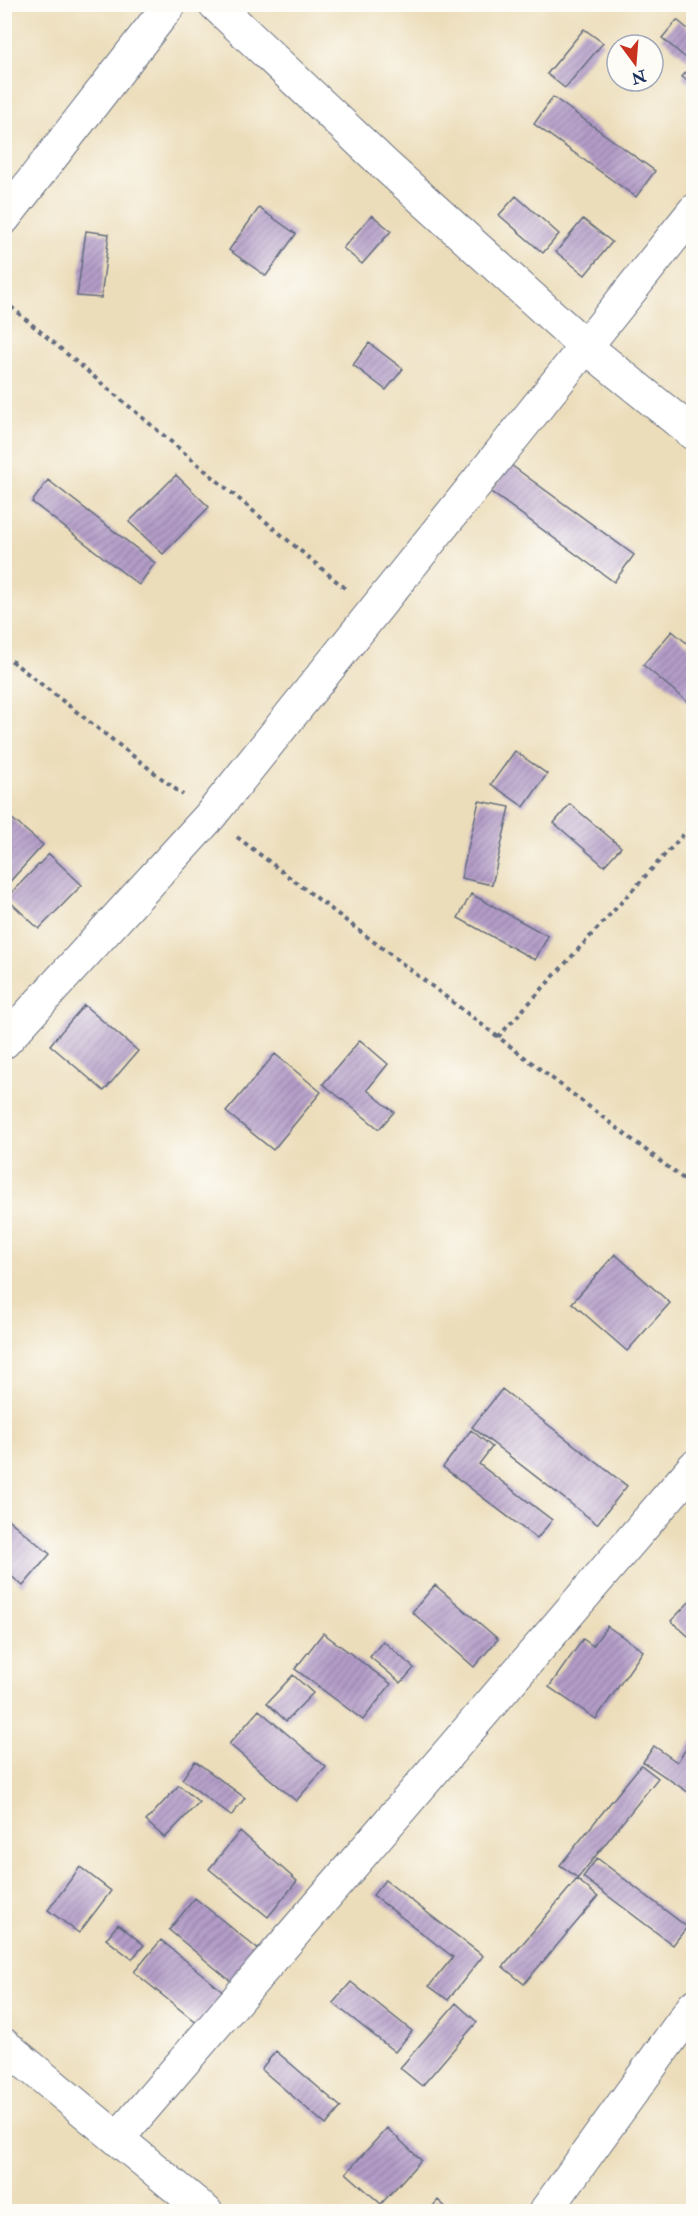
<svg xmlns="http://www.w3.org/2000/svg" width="698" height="2216" font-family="'IM FELL Double Pica',serif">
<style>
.building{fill:url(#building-hatch)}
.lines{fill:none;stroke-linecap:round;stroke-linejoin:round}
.street-casing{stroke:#646c7e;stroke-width:35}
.secondary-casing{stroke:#646c7e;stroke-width:35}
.primary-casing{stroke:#646c7e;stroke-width:35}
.path{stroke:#646c7e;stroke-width:4;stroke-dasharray:4.5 4.5;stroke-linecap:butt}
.street{stroke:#fff;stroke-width:33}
.secondary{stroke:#fff;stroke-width:33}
.primary{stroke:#fff;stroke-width:33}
</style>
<defs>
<pattern id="building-hatch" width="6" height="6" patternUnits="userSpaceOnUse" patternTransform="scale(1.5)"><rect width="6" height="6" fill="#b49dc8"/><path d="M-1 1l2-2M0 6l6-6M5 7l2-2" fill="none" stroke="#9280a6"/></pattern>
</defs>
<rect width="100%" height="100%" fill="#fdfcf7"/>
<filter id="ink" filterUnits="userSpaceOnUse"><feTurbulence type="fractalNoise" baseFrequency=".0167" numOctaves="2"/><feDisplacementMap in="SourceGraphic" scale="12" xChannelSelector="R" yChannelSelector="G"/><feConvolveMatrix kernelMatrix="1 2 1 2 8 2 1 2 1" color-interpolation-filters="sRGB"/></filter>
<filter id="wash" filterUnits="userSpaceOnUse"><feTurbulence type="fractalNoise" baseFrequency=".008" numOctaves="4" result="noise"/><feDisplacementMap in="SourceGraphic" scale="24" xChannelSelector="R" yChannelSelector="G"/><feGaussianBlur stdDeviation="1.35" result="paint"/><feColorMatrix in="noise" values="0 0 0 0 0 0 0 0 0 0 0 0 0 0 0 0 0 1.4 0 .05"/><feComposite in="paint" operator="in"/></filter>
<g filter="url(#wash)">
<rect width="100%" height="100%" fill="#ecddba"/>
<g id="blocks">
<path class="building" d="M677 20 694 34V86L682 77 693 64 662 38Z
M584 29 603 43 565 88 547 74Z
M553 97 655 171 636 197 534 124Z
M516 196 559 234 543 253 499 215Z
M259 208 296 234 266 276 229 250Z
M372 215 391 231 362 264 343 248Z
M583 219 612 242 585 275 556 252Z
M86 231 109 234 101 298 77 296Z
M369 343 403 369 386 390 353 365Z
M511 465 634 555 614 582 491 492Z
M176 475 209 507 163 554 129 522Z
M48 480 155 563 139 585 32 502Z
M672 631 694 649V707L643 665Z
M515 751 547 774 524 807 491 784Z
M479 801 510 807 492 885 461 878Z
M570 804 621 847 604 866 554 823Z
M4 812 43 845 4 888Z
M49 854 82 885 39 929 6 898Z
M471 894 548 936 535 960 458 918Z
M84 1005 138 1051 104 1091 50 1045Z
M360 1040 388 1064 367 1090 394 1112 379 1129 323 1084Z
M275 1054 321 1092 273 1150 226 1112Z
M615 1254 670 1303 627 1351 572 1303Z
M502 1389 627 1486 597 1524 472 1427Z
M471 1430 492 1447 479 1464 552 1520 537 1539 443 1467Z
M4 1516 50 1554 23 1586 4 1570Z
M435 1585 498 1639 474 1667 412 1612Z
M694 1597V1641L671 1621Z
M607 1626 643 1651 596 1719 549 1687 583 1639 593 1646Z
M323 1633 391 1684 363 1720 295 1669Z
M383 1641 414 1668 401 1683 370 1657Z
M293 1675 313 1693 286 1721 267 1703Z
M259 1710 326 1767 296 1801 229 1744Z
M692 1741 694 1742V1796L643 1762 654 1746 677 1762Z
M195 1761 245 1798 231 1816 182 1779Z
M641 1765 658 1778 578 1878 560 1865Z
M179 1785 199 1802 165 1838 146 1821Z
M240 1831 297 1881 268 1917 209 1869Z
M597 1858 687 1927 673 1945 583 1877Z
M80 1867 111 1891 79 1933 48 1910Z
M577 1879 598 1897 524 1984 503 1967Z
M385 1880 483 1956 448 2000 429 1986 453 1957 373 1895Z
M195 1898 260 1951 233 1983 169 1930Z
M118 1924 144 1945 132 1959 106 1939Z
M161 1940 225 1993 199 2025 134 1972Z
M351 1982 412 2031 395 2052 333 2003Z
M456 2003 477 2022 422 2086 400 2068Z
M276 2051 341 2107 326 2125 261 2069Z
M387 2128 421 2160 381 2204 346 2173Z
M438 2200 451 2212H428Z"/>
</g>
</g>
<g filter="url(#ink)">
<use href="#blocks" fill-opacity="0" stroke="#646c7e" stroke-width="1.5"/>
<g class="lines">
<defs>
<path id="street" d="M215 4 385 165 585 346 694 434
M4 1042 210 816 694 211
M118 2138 694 1467
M545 2212 694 2006"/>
<path id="secondary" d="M4 218 170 4"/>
<path id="primary" d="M4 2045 206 2212"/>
</defs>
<use href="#street" class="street-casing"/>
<use href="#secondary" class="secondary-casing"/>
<use href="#primary" class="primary-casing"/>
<path class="path" d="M4 301 347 590
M4 655 183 795
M237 837 694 1187
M498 1037 694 823"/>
<use href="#street" class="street"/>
<use href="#secondary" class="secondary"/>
<use href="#primary" class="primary"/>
</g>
</g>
<rect width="698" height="2216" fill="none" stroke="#fdfcf7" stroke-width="24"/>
<g transform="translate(635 63) rotate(164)"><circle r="28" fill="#fdfcf7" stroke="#a3aaba" stroke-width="1.5"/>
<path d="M0-4.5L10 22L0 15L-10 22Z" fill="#c8321e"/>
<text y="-9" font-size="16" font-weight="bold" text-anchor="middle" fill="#1b2f5e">N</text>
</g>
</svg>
